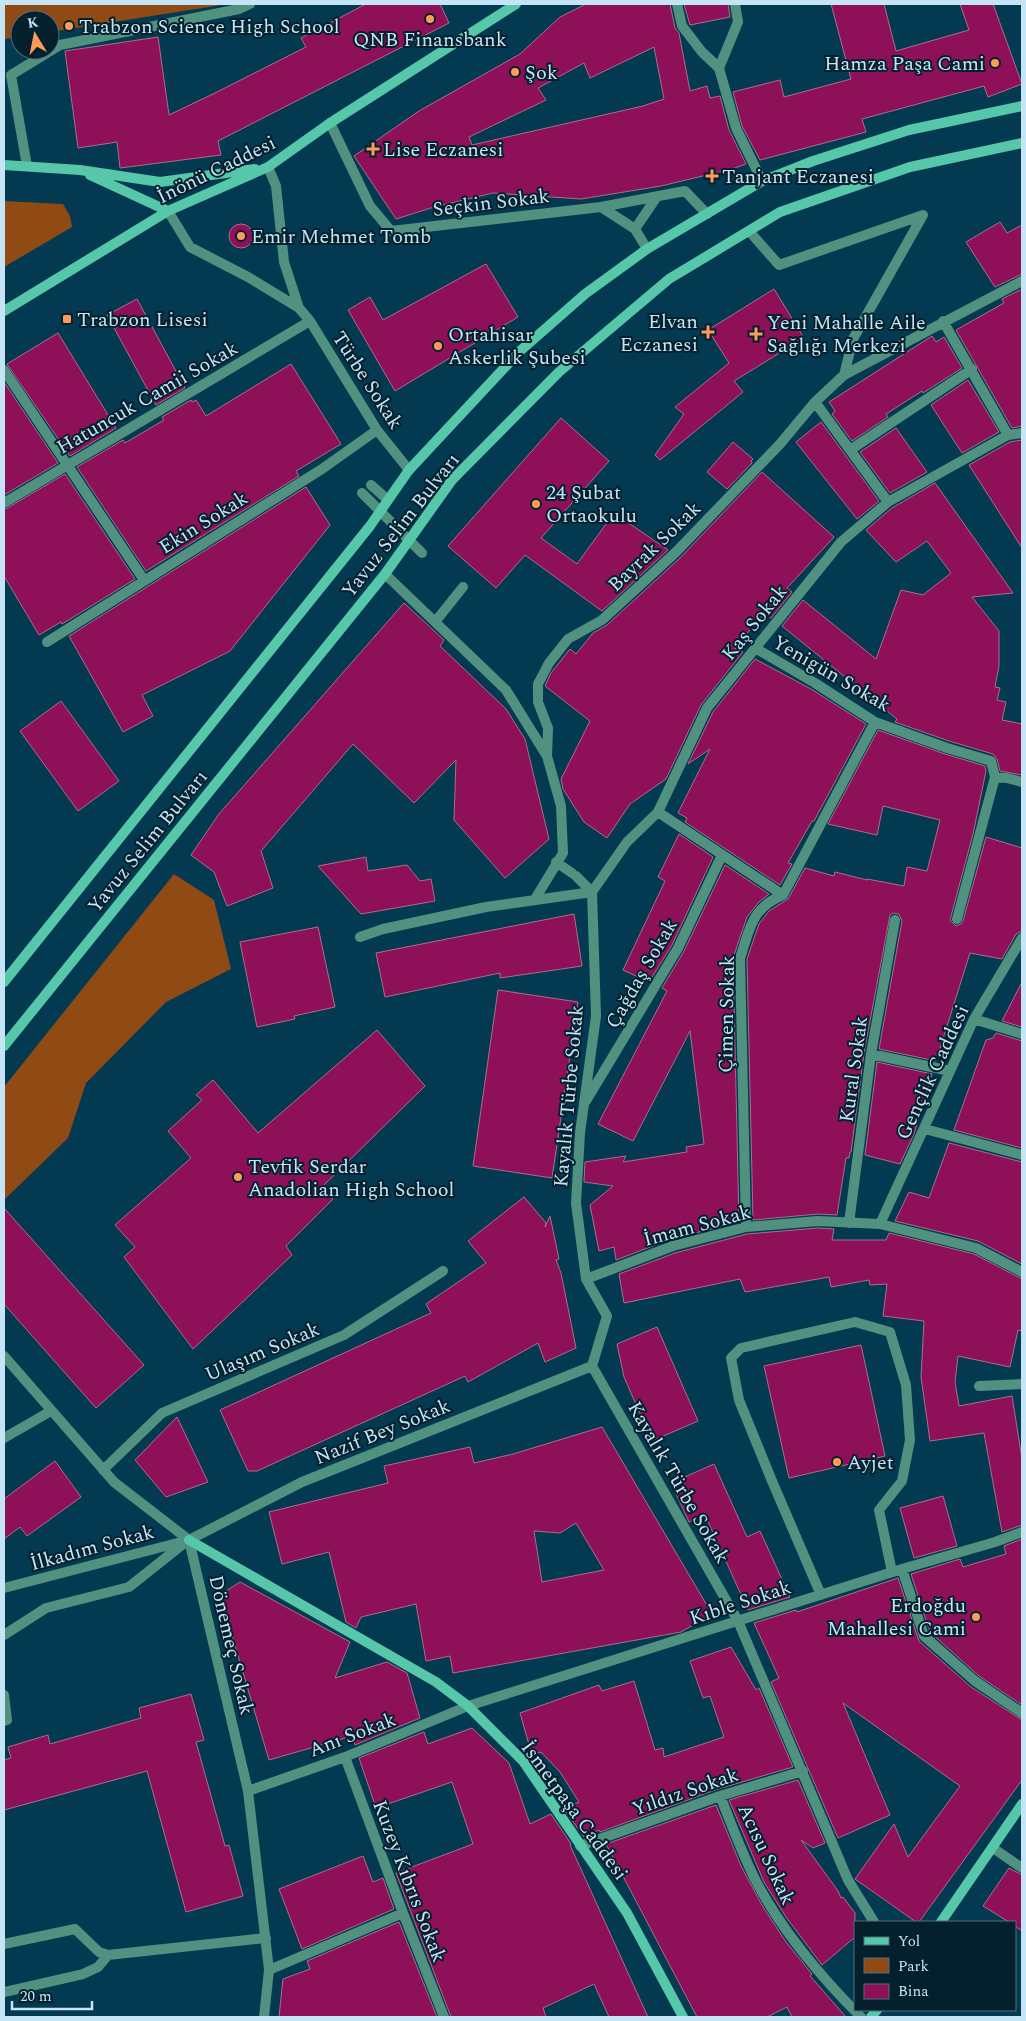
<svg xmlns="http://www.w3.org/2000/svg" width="1026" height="2021" font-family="Spectral,serif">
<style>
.green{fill:#904a14}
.building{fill:#8d1058;stroke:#aa6f89;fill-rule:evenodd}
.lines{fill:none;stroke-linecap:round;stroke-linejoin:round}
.lane{stroke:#50927f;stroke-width:10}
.street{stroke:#50927f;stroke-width:10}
.secondary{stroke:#56c7a8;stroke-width:10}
.poi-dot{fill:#ff9b59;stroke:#04202c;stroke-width:2}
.labels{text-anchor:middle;stroke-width:4;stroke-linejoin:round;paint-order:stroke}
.poi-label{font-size:20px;fill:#c5e4f6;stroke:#04202c;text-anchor:start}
.street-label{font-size:20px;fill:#c5e4f6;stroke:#04202c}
</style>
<rect width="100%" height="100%" fill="#033a51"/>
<path class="green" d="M4 4H228L50 32V20H20V37L4 39Z
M4 201 63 204 70 216 72 227 4 267Z
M174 874 214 900 231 969 166 1002 86 1083 68 1138 4 1200V1087Z"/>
<path class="building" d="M366 4H440L449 23 218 141 221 155 120 168 117 142 78 148 65 51 158 37 169 115 215 93 306 47 301 38Z
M586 4H670L675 28 679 33 690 91 707 86 710 98 720 96 729 130 746 164 732 169 661 186 581 199 493 193 434 207 396 219 354 156 419 111 520 54 560 17ZM654 47 664 99 643 106 472 145 469 137 546 100 538 88 584 63 590 78Z
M684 4H728L730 17 690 25Z
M831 4H884L896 51 969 30 960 4H993L1022 84 988 97 984 86 862 119 866 132 760 160 742 126 733 92 780 80 784 97 851 79Z
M1000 222 1007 233 1022 225V274L995 287 966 242Z
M229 236a12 12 0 1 1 24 0a12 12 0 1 1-24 0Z
M486 264 518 317 395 391 348 310 370 297 383 320Z
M774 289 804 338 734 381 743 392 660 460 655 455 684 414 675 407 729 363 708 330Z
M1022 289V426L1012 428 956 330 1004 303 1002 299Z
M137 299 185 388 156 405 107 315Z
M58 333 116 428 70 456 7 364Z
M932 336 936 342 944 337 962 368 923 393 922 391 886 414 888 417 852 441 832 414 835 411 829 402Z
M291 364 341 444 296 471 299 476 146 571 77 467 123 440 125 443 164 420 162 417 191 400 192 402 196 400 206 416Z
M968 380 999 432 962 453 931 405Z
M4 382 58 463 4 495Z
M561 418 609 461 541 538 577 564 614 513 668 550 602 611 525 555 496 588 448 546Z
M821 422 879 501 857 519 796 442Z
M896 428 927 472 890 493 860 452Z
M1022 440V548L969 465 1010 442Z
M733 442 753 459 751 461 752 463 727 489 707 472Z
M762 472 834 537 787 588 792 592 771 618 765 613 734 648 743 652 701 705 666 779 630 804 607 838 584 822 563 789 561 779 590 721 545 686 551 673 570 649 576 654 593 633 607 625 680 558Z
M65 474 135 579 62 624 61 622 39 635 4 576V510Z
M935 483 1013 593 972 597 999 631V666L995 687 1000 688 997 700 1006 702 1002 720 1022 724V775L1000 771 997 759 993 754 949 741 895 722 897 719 782 626 803 600 876 659 901 590 923 595 951 573 927 541 896 562 866 530 892 508Z
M306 487 330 525 230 651 142 695 153 716 123 732 69 636Z
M404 603 444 640 440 646 506 709 525 739 549 839 505 878 454 820 456 760 414 803 353 744 261 851 273 888 227 906 214 872 191 855 219 814Z
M755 659 811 689 866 724 814 821H812L788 863 792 864 780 885 685 822 687 818 678 813 710 749 688 764 713 712Z
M61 701 119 781 78 811 20 731Z
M878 730 945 754 985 766 986 771 973 834 950 920 956 926 961 924 963 921 986 837 1022 848V931L1016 934 1002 959 970 953 936 1061 879 1049 902 921 899 914 893 913 890 915 864 1053 851 1152H850L849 1158H846L837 1215 818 1214 753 1220 747 959 759 924 769 911 788 899 805 868 834 876 835 872 867 880V879L904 886 907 867 927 871 940 820 883 806 877 835 828 824Z
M679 834 713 857 672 945 649 982 623 970 665 881 658 877Z
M366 857 368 871 407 865 420 881 431 879 435 901 361 914 318 866Z
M725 865 769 894 759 902 747 917 733 958 739 1222 671 1239 616 1260 614 1247 599 1251 590 1205 613 1186 584 1182 585 1162 626 1156 623 1162 687 1152 686 1147 704 1144 690 1031 633 1141 598 1124 667 991 662 988 684 951Z
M574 914 582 966 500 978V973L385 997 376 953Z
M318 927 335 1007 294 1016 295 1019 257 1027 240 942Z
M1022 982V1027L1002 1021Z
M498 990 578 1002 552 1178 473 1166Z
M377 1030 425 1086 321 1188 333 1199 286 1246 292 1255 193 1349 124 1257 135 1247 115 1225 191 1158 168 1131 202 1100 196 1095 213 1080 258 1133Z
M996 1033 1022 1041V1148L954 1130 986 1040 993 1038Z
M877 1062 932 1074 914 1134 900 1164 865 1155Z
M949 1143 1022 1162V1264L978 1241 895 1221 909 1192 929 1198Z
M524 1197 546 1223 545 1227 550 1216 559 1259 556 1260 561 1273 576 1348 545 1362 538 1343 468 1382 465 1376 257 1471H248L220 1410 431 1313 426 1304 486 1263 468 1241Z
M4 1208 144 1365 96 1408 4 1304Z
M818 1228 834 1229 832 1240H886L889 1233 974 1254 1022 1279V1331L1018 1330 1010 1367 958 1356 955 1382 959 1406 1012 1396 1022 1459V1525L1002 1532 984 1433 930 1441 921 1377 924 1321 883 1316 887 1284 870 1285 869 1280 831 1287 829 1277 745 1292 740 1279 624 1303 619 1274 675 1253 747 1234Z
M657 1327 698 1421 652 1441 624 1377 617 1344Z
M861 1345 885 1456 789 1478 764 1366Z
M177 1417 208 1482 166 1497 135 1460Z
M602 1427 712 1614 681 1632 453 1673 450 1656 426 1661 416 1604 361 1617 356 1628 346 1622 329 1552 282 1564 269 1512 388 1483 384 1466 470 1447 474 1463 513 1454ZM576 1523 604 1570 542 1582 534 1531 560 1533Z
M55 1461 81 1497 27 1536 20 1527 4 1539V1499Z
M714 1464 747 1537 760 1531 790 1597 748 1610 705 1515 689 1522 671 1483Z
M943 1496 957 1546 914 1558 900 1508Z
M1022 1539V1705L979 1676 930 1632 911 1574 960 1559 963 1567 1006 1554 1004 1546Z
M898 1578 919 1641 971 1687 1022 1720V1780L919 1922H916L855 1879 894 1824 908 1857 960 1786 843 1703 890 1815 838 1838 771 1682 779 1678 754 1623 796 1610 797 1612Z
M240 1582 350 1642 335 1678 387 1662 407 1673 420 1718 355 1745 352 1736 269 1760 220 1595Z
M731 1647 756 1690 759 1688 793 1767 718 1789 600 1832 599 1830 584 1837 564 1809 579 1802 560 1772 541 1752 532 1755 520 1713 599 1685 602 1691 634 1681 655 1750 663 1748 664 1757 724 1737 710 1696 703 1698 690 1661Z
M191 1694 204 1740 196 1742 225 1846 229 1845 243 1896 186 1912 147 1771 4 1810V1760L11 1758 8 1747 48 1735 50 1744 141 1718 139 1708Z
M472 1728 509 1763 530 1824 551 1814 571 1844 570 1845 648 2017H609L594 1984 543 2008 546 2017H451L396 1873 473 1844 452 1782 376 1808 359 1758 424 1732 428 1744Z
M798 1780 825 1843 813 1848 801 1840 838 1891 841 1898 843 1897 855 1913V1937L822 1965 786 1917 764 1882 729 1800Z
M716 1805 741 1866 763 1907 786 1942 812 1974 810 1976 846 2017H792L787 2007 767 2017H697L606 1844Z
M363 1856 373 1882 383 1878 394 1909 302 1949 279 1889Z
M1009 1868 1022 1875V1931L1015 1926V1922H1009L983 1906Z
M399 1922 437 2017H279L283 1979 310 1969 307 1961Z"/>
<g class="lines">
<path class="lane" d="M4 1438 51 1411
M4 1635 46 1608 129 1587 188 1540
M4 1695 7 1720 4 1721
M4 1944 75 1929 99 1952 108 1955 266 1938
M4 1992 83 1974 98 1967 108 1955"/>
<path class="street" d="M677 4 682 26 702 52 719 68
M735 4 738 22 719 68 736 128 762 181
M330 123 370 206 391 231 601 207 685 191 707 214
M27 166 11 75 60 45 239 9 250 4
M268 167 276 186 284 262 299 308 310 321 377 430 409 470
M601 207 635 229 647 249
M168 211 190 247 248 277 299 308
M635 229 656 198
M749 231 779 265 923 215 853 339 844 375
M943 321 1008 435
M4 370 144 580
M815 402 888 502
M850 450 972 369
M371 485 388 500
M362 493 422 553
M4 503 310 321
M385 574 506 690 547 756 561 806 563 853 535 899
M435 622 463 587
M47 642 322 469 377 430
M755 648 815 683 875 722 947 748 991 761 995 777 1007 778 1022 782
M547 756 548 728 538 702V684L549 663 568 639 602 620 675 553 780 444 815 402 844 375 1022 281
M658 812 783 895
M556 862 572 873
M576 876 592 892
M592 892 596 1016 580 1133 576 1203 586 1279 607 1316 592 1366 738 1621 848 1880 874 1922
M592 892 627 842 658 812 707 708 841 542 888 502 1008 435 1022 433
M957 919 995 777
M360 937 383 929 486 907 592 892
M974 1019 1022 1034
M871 1054 950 1071
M586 1101 678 948 722 855
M925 1129 1022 1155
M849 1223 871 1054 895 920
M880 1224 974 1019 1022 938
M746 1227 740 958C750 929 751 908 783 895L875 722
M586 1279 673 1246 746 1227 818 1221 880 1224 976 1248 1022 1272
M4 1356 114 1482 189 1540 248 1791 269 1970 264 2017
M979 1386 1022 1384
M103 1470 162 1413 344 1335 443 1271
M902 1569 924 1636 975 1681 1022 1713
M4 1588 189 1540 302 1482 592 1366
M821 1595 772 1481 739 1400 731 1358 741 1348 855 1322 890 1332 906 1385 910 1440 902 1481 879 1510 892 1572
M345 1757 403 1913 444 2017
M248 1791 345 1757 468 1706 902 1569 995 1542 1022 1532
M720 1796C732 1825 743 1857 758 1885 785 1935 821 1977 861 2017
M580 1846 720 1796 803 1771
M993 1848 1022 1868
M269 1970 403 1913"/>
<path class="secondary" d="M4 165 80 170 160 182 255 169
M90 175 168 211
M4 311 168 211 268 167 330 123 516 4
M4 982 370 526 409 470 520 351 585 294 647 249 762 181 813 161 909 130 1022 106
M4 1046 385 574 452 480 559 372 669 279 780 212 910 167 1022 143
M189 1540 436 1682 468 1706 523 1761 627 1913 683 2017
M941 1922 1022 1804
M871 2017 877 2010"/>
</g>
<g class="poi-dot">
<circle cx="430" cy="19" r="5"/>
<circle cx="69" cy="26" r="5"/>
<circle cx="995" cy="63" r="5"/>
<circle cx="515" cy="72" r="5"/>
<path d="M370.5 141.5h5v5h5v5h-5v5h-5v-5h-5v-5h5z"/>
<path d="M709.5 168.5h5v5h5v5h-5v5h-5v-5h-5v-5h5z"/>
<circle cx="241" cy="236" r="5"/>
<rect x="62" y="314" width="10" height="10" rx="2.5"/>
<path d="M705.5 324.5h5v5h5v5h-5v5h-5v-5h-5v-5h5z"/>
<path d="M753.5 326.5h5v5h5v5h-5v5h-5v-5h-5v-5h5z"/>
<circle cx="438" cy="346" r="5"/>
<circle cx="536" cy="504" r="5"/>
<circle cx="238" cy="1177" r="5"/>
<circle cx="837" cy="1462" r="5"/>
<circle cx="976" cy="1617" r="5"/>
</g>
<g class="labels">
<g class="poi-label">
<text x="79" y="33">Trabzon Science High School</text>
<text x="430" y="46" text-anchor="middle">QNB Finansbank</text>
<text x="985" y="70" text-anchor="end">Hamza Paşa Cami</text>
<text x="525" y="79">Şok</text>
<text x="383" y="156">Lise Eczanesi</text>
<text x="722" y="183">Tanjant Eczanesi</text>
<text x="251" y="243">Emir Mehmet Tomb</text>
<text x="77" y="326">Trabzon Lisesi</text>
<text x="698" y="328" text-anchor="end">Elvan<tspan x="698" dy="23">Eczanesi</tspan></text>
<text x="767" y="329">Yeni Mahalle Aile<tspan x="767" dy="23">Sağlığı Merkezi</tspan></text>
<text x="448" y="341">Ortahisar<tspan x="448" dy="23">Askerlik Şubesi</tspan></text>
<text x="546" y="499">24 Şubat<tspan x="546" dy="23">Ortaokulu</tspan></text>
<text x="248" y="1173">Tevfik Serdar<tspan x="248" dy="23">Anadolian High School</tspan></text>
<text x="847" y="1469">Ayjet</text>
<text x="966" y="1612" text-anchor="end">Erdoğdu<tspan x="966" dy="23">Mahallesi Cami</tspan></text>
</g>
<g class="street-label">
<text transform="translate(216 169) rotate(-26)" y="7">İnönü Caddesi</text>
<text transform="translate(491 202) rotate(-7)" y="7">Seçkin Sokak</text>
<text transform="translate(368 380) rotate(57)" y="7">Türbe Sokak</text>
<text transform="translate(147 397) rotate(-30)" y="7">Hatuncuk Camii Sokak</text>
<text transform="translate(203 522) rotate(-32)" y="7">Ekin Sokak</text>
<text transform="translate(400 525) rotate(-52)" y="7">Yavuz Selim Bulvarı</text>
<text transform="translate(654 546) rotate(-44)" y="7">Bayrak Sokak</text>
<text transform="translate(754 622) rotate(-51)" y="7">Kaş Sokak</text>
<text transform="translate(832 673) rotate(30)" y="7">Yenigün Sokak</text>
<text transform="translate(147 841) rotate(-51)" y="7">Yavuz Selim Bulvarı</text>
<text transform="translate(641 973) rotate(-60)" y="7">Çağdaş Sokak</text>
<text transform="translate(726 1014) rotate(-89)" y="7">Çimen Sokak</text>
<text transform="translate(853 1069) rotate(-82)" y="7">Kural Sokak</text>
<text transform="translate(932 1072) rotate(-65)" y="7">Gençlik Caddesi</text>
<text transform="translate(568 1096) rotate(-85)" y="7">Kayalık Türbe Sokak</text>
<text transform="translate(697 1225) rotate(-15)" y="7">İmam Sokak</text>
<text transform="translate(262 1351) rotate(-23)" y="7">Ulaşım Sokak</text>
<text transform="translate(382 1431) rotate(-22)" y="7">Nazif Bey Sokak</text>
<text transform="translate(679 1482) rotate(60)" y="7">Kayalık Türbe Sokak</text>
<text transform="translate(92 1547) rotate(-15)" y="7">İlkadım Sokak</text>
<text transform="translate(740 1602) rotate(-18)" y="7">Kıble Sokak</text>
<text transform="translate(232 1645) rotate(77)" y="7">Dönemeç Sokak</text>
<text transform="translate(352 1734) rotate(-21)" y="7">Anı Sokak</text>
<text transform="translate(685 1791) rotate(-19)" y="7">Yıldız Sokak</text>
<text transform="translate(575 1810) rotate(54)" y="7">İsmetpaşa Caddesi</text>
<text transform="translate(767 1854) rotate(65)" y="7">Acısu Sokak</text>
<text transform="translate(410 1881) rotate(69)" y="7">Kuzey Kıbrıs Sokak</text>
</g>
</g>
<rect width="1026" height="2021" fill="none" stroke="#c5e4f6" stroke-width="10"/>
<rect x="854" y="1921" width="162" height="90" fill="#04202c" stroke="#516e7d"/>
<rect x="864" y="1937" width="25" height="8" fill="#56c7a8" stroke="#516e7d"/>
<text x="898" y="1946" font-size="15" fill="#c5e4f6">Yol</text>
<rect x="864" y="1958" width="25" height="15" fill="#904a14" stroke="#516e7d"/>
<text x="898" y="1971" font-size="15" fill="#c5e4f6">Park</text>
<rect x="864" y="1984" width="25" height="15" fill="#8d1058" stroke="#516e7d"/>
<text x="898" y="1996" font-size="15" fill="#c5e4f6">Bina</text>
<g transform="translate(35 35) rotate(350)"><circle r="24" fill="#04202c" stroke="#516e7d"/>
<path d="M0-4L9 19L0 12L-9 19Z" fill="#ff9b59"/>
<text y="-8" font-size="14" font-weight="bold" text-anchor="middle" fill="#c5e4f6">K</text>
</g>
<path d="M12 2001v8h80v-8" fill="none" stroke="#c5e4f6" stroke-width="2.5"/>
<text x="20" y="2001" font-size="15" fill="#c5e4f6" stroke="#04202c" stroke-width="4" paint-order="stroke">20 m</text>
</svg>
